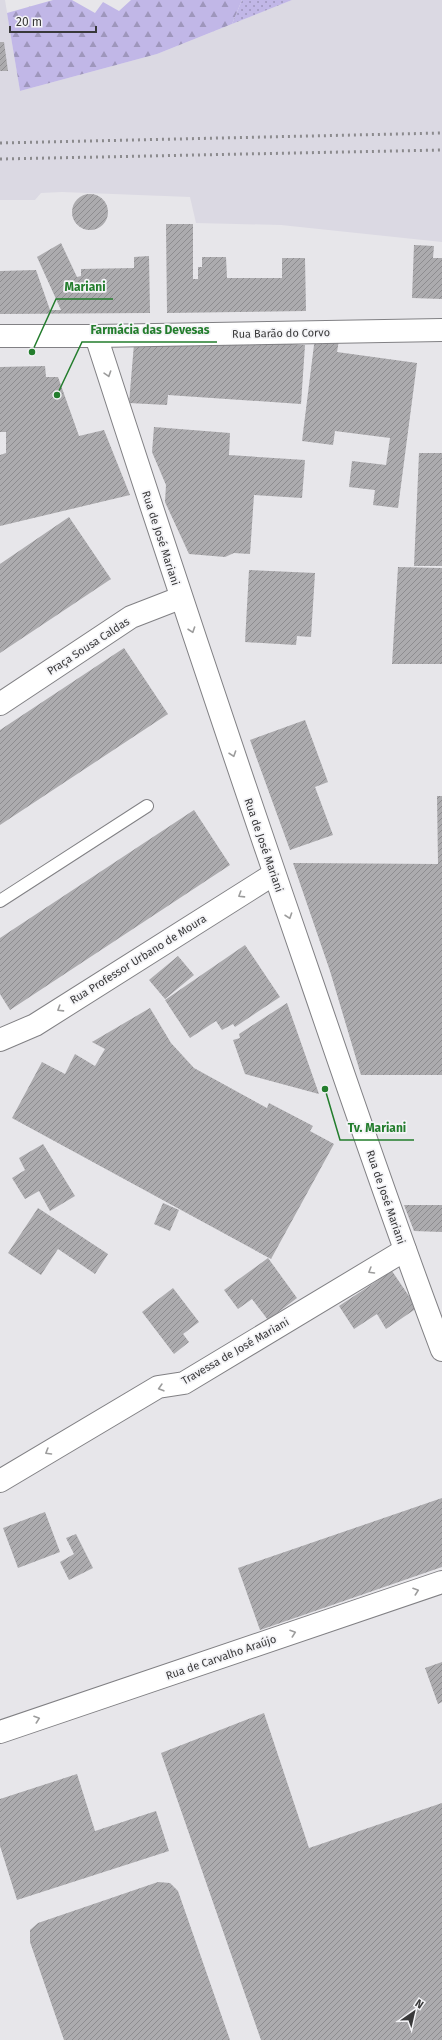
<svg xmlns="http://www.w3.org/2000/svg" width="442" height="2040" font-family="'Fira Sans',sans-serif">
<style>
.built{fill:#dbd9e3}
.grass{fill:url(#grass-dots)}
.forest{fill:url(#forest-firs)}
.building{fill:url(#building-hatch)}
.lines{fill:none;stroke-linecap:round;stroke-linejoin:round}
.lane-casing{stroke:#818084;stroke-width:14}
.street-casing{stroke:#818084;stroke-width:24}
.secondary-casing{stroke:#818084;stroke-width:24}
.lane{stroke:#fff;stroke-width:12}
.street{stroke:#fff;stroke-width:22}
.secondary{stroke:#fff;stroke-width:22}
.rail{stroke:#8b8a8d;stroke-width:3;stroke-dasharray:2 4;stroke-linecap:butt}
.oneway{stroke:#9c9c9c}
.labels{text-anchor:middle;stroke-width:3.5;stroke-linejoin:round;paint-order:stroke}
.street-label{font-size:11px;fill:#39393a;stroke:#f4f4f7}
.leader{fill:none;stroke:#237d2d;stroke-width:1.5}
.callout-dot{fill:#237d2d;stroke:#f4f4f7;stroke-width:1.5}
.callout-label{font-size:12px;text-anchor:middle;font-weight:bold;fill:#237d2d;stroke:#f4f4f7;stroke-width:3.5;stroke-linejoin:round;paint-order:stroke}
</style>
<defs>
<pattern id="grass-dots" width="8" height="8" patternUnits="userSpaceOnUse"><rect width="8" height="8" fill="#c1b7e7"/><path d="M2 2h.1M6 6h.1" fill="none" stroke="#9e96bc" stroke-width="1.8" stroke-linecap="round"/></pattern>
<pattern id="forest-firs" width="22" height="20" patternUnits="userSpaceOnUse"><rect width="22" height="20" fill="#c1b7e7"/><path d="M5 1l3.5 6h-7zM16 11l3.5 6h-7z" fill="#9e96bc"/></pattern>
<pattern id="building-hatch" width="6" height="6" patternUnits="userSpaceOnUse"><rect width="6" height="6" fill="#acabae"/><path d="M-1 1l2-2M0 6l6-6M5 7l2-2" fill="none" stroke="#8d8c8f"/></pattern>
</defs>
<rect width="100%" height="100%" fill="#e7e6ea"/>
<path class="built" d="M0 0H5L20 91 157 54 292 0H442V242L281 225 196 223 190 197 62 192 41 193 35 200H0Z"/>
<path class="grass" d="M242 0H292L232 24Z"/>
<path class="forest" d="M53 0H72L95 13 103 2 119 11 131 0H242L232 24 157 54 20 91 7 13Z"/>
<path class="building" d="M0 42H4L8 71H0Z
M72 212a18 18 0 1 1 36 0a18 18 0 1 1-36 0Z
M166 224H193V279H198V267H202V257H226L227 278H282V258H305L306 311 167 313Z
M61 243 77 277 81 276V269L134 268V257L149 256 150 313 0 314V271L36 270 50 310H61L37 257Z
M414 245 434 246 433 258H442V299L412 298Z
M135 332 305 345 301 404 168 395 167 405 129 403Z
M315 337 339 340 337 352 417 363 398 508 373 505 375 490 349 487 352 461 386 465 390 438 335 431 333 445 302 441Z
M45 366 46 377H58L79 436 104 430 130 495 0 526V455L6 453V432H0V367Z
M154 427 230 433 229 455 305 460 302 498 254 495 250 554 234 553 225 557 189 554 165 502 166 485 152 452Z
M419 453H442V566H414Z
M69 517 111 579 0 653V564Z
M398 567 442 568V664H392Z
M249 570 315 573 311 637 297 636 296 645 245 642Z
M124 648 168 714 0 825V730Z
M305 720 328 782 315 787 333 835 290 850 250 740Z
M437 796H442V1075H361L330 971 293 863 438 864Z
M194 810 230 865 10 1010 0 994V938Z
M245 945 280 997 235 1027 233 1024 222 1030 216 1021 190 1038 165 1000Z
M178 956 194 975 165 999 149 980Z
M287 1003 319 1094 245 1074 233 1040 240 1038 239 1034Z
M150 1008 171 1043 194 1068 267 1108 269 1103 313 1126 310 1131 334 1144 271 1259 12 1118 42 1062 65 1074 75 1054 95 1066 105 1049 92 1042Z
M43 1144 75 1196 50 1211 39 1191 25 1199 12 1178 25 1170 19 1158Z
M163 1203 179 1210 170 1231 154 1224Z
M404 1205H442V1232L414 1231Z
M38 1208 108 1254 95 1274 58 1249 41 1275 8 1253Z
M268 1258 297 1298 268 1320 252 1299 238 1309 224 1290Z
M392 1271 417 1308 386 1329 377 1314 354 1329 339 1306Z
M173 1288 199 1322 183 1334 189 1342 174 1354 142 1312Z
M442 1498V1567L260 1630 238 1568Z
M45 1512 60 1552 18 1568 3 1528Z
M76 1534 93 1568 69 1580 60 1562 74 1554 66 1538Z
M442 1662V1702L438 1704 425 1668Z
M264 1713 309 1848 442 1803V2040H261L161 1753Z
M77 1774 95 1831 156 1811 169 1851 17 1900 0 1846V1799Z
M158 1882 170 1883 178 1891 230 2040H64L30 1942V1930L38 1923Z"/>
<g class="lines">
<defs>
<path id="lane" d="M0 901 147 806"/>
<path id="street" d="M0 704 131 617 180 598
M0 1040 35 1025 274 874
M0 1481 158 1387 184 1383 405 1250
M0 1732 442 1582"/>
<path id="secondary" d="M0 336H96L442 330
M96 336C168 559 242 780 318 1000 358 1117 398 1234 442 1350"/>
</defs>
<use href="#lane" class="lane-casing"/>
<use href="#street" class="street-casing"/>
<use href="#secondary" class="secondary-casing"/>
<use href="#lane" class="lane"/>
<use href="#street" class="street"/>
<use href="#secondary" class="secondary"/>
<path class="rail" d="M0 143 442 133
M0 159 442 150"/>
</g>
<defs><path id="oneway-chevron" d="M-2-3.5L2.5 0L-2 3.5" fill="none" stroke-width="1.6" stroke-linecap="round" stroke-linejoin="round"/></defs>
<g class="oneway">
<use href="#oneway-chevron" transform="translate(108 374) rotate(72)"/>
<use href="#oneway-chevron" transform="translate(192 630) rotate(71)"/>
<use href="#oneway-chevron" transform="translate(233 754) rotate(71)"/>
<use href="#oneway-chevron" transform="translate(241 895) rotate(148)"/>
<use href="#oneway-chevron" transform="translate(289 916) rotate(71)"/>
<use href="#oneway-chevron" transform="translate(60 1009) rotate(148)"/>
<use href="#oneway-chevron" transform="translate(371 1271) rotate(149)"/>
<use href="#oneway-chevron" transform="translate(161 1388) rotate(164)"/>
<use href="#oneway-chevron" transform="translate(48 1452) rotate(149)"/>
<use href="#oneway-chevron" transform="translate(416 1591) rotate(-19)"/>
<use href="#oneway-chevron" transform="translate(293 1633) rotate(-19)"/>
<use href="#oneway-chevron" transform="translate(37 1719) rotate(-19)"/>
</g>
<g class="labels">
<g class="street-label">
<text transform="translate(281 333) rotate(-1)" y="4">Rua Barão do Corvo</text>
<text transform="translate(161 538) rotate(72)" y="4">Rua de José Mariani</text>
<text transform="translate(88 646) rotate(-33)" y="4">Praça Sousa Caldas</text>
<text transform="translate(264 845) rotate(71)" y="4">Rua de José Mariani</text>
<text transform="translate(138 959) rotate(-32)" y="4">Rua Professor Urbano de Moura</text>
<text transform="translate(386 1197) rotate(71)" y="4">Rua de José Mariani</text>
<text transform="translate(235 1351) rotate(-30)" y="4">Travessa de José Mariani</text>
<text transform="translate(221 1657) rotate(-19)" y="4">Rua de Carvalho Araújo</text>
</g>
</g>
<path class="leader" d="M32 352L56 299H113M57 395L82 342H217M325 1089L340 1140H414"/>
<g class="callout-dot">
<circle cx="32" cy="352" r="4"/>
<circle cx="57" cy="395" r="4"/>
<circle cx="325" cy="1089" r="4"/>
</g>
<g class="callout-label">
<text x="85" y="291">Mariani</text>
<text x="150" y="334">Farmácia das Devesas</text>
<text x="377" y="1132">Tv. Mariani</text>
</g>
<g transform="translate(414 2012) rotate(34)" stroke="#f4f4f7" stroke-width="3" paint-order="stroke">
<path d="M0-3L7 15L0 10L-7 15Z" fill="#39393a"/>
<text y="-6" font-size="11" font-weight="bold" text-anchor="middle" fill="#39393a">N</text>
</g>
<path d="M10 26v6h86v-6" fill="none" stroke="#39393a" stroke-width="2"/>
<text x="16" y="26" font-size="12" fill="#39393a" stroke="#f4f4f7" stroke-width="3" paint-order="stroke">20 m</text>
</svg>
